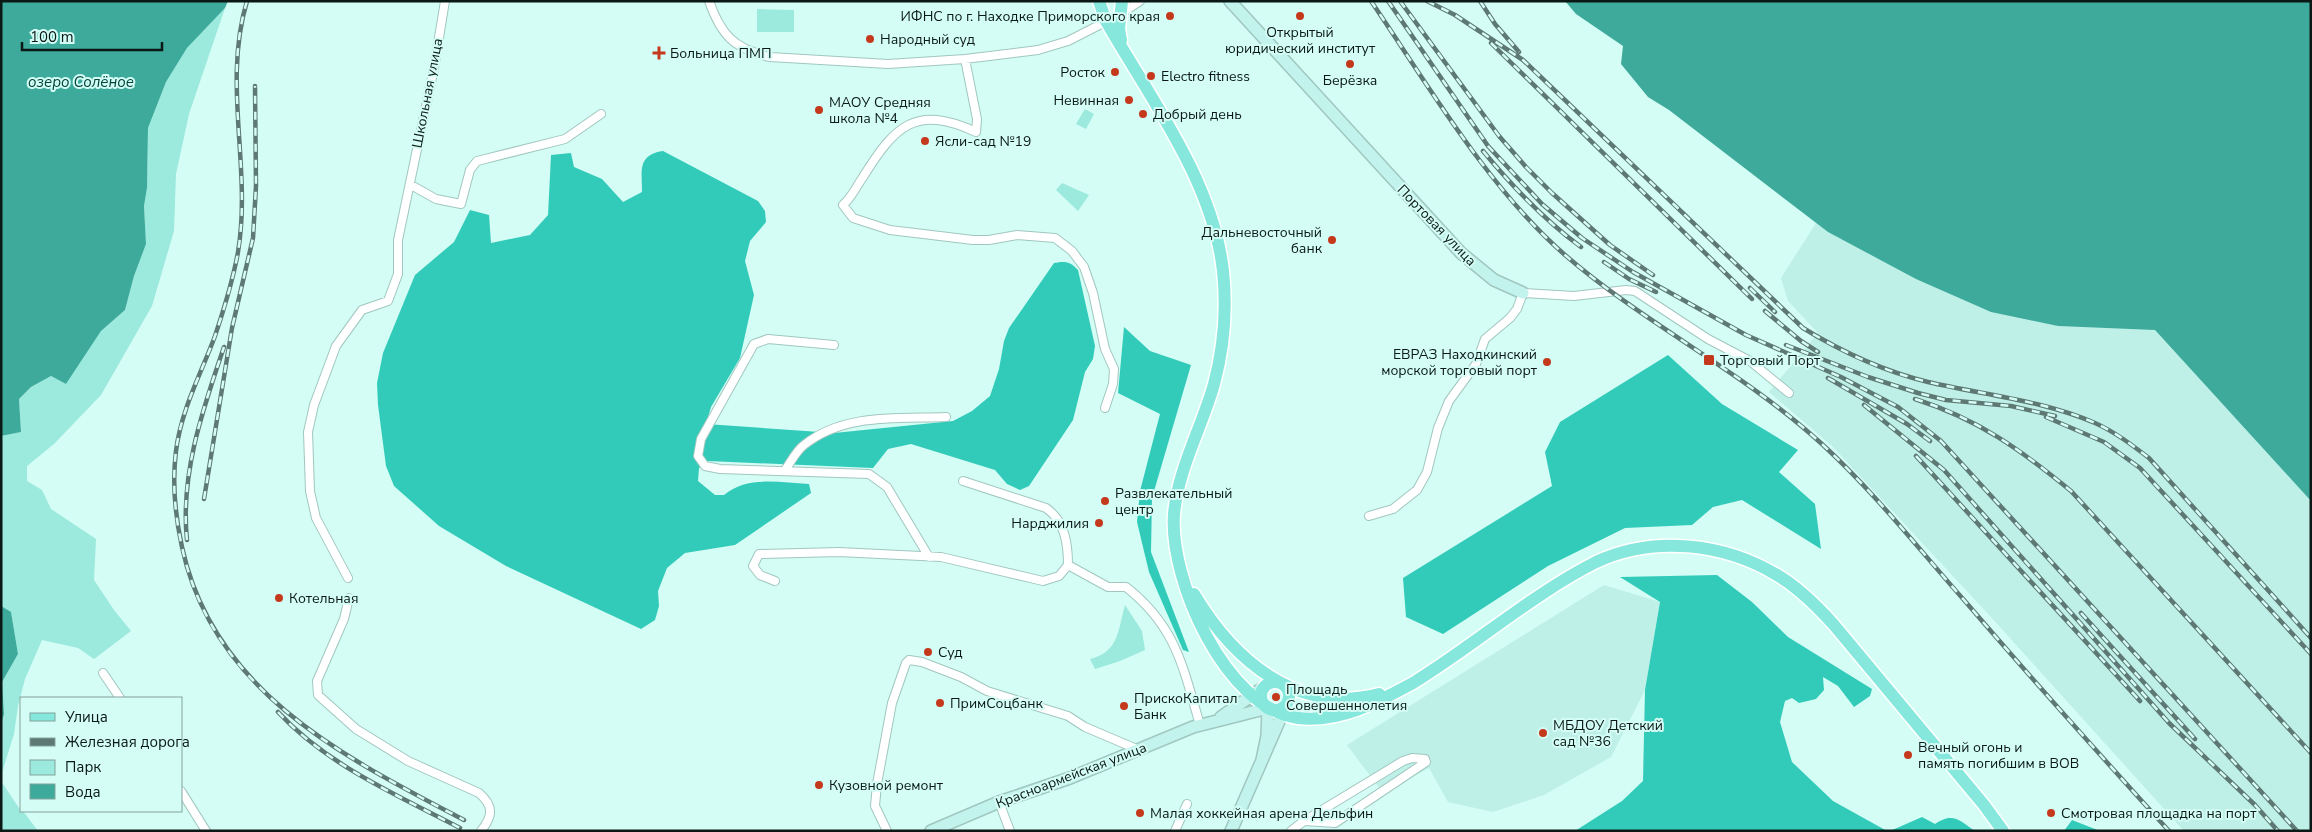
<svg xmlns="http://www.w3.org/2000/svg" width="2312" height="832" font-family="'Nunito Sans',sans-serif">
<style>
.built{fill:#bef0e8}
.green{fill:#9ce9dd}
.forest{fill:#32cbba}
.water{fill:#3daa9c}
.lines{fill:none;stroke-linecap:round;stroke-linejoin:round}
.street-casing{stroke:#a0c7c0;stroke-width:10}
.secondary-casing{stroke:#a0c7c0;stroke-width:14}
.primary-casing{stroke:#fff;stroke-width:15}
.street{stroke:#fff;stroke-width:8}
.secondary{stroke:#c3f3ed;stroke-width:11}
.primary{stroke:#86e7dc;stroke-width:12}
.rail-casing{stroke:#5e7873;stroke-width:4.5}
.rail{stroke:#d4fdf5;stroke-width:2.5;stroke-dasharray:8;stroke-linecap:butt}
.poi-dot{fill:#c4391c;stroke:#d4fdf5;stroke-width:2}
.labels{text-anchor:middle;stroke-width:4;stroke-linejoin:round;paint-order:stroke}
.poi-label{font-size:14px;fill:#0a1916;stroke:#d4fdf5;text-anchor:start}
.street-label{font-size:14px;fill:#0a1916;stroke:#d4fdf5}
.water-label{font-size:15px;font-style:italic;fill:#00453e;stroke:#d4fdf5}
</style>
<rect width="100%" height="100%" fill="#d4fdf5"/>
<path class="built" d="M1816 223 1828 232 2058 326 2154 329 2311 501V831H2184L1990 616 1832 446 1769 392 1818 333 1788 301 1781 278Z
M1604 585 1660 602 1645 690 1611 757 1544 795 1493 812 1448 802 1429 768 1383 793 1347 745Z"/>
<path class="green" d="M225 8 189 114 176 174 174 231 152 306 101 395 54 444 27 466V481L42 490 51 509 96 539 94 580 114 610 131 631 94 659 78 648 42 640 25 679 18 706 14 734 1 776V724L4 714 2 682 18 654 11 613 1 606V436L21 432 19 399 31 387 51 376 66 384 101 331 125 310 134 276 146 244 144 206 147 188 148 128 166 82 187 48Z
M757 9 794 10V32H757Z
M1085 109 1094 114 1086 129 1076 124Z
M1062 183 1089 195 1078 211 1056 190Z
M1125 605 1142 631 1145 650 1120 661 1095 669 1090 659C1120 652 1118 628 1125 605Z
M1 781 21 811H23L38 831H1Z"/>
<path class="forest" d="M663 151 758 201 765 211 766 222 750 241 745 261 754 295 740 358 711 407 706 424 834 433 953 421 972 411 990 396 999 369 1004 341 1009 328 1054 263C1065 261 1070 261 1078 270L1095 346 1093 359 1085 372 1073 420 1029 486 1020 490 1007 484 995 470 911 444 888 449 873 468 708 461 699 468 698 481 715 495H724C747 475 780 483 809 484L811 493 735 545 685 553 667 568 658 591 659 606 655 620 641 629 506 566 439 526 394 486 386 466 378 405 377 383 383 353 415 275 454 242 470 210 489 215 491 243 530 235 548 215 551 155 571 153 574 167 602 179 623 202 642 192C642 171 637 155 663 151Z
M1124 327 1150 351 1191 365 1152 498 1151 552 1189 652 1183 650 1149 572 1137 522 1140 491 1160 414 1118 393Z
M1668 355 1722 404 1798 450 1779 472 1815 504 1821 549 1742 500 1713 507 1692 525 1625 528 1548 566 1443 634 1406 617 1403 578 1552 486 1545 452 1560 422Z
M1717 575 1752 602 1788 637 1872 689 1870 696 1854 707 1838 686 1823 677 1824 690 1816 699 1799 703 1792 698 1785 701 1780 722 1792 762 1833 801 1887 831H1575L1622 801 1643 781 1645 690 1660 602 1620 577Z
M1922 817 1935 824C1953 812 1959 820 1975 831H1890Z
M2072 820 2100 831H2064Z"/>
<path class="water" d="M1 1H228L225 8 187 48 166 82 148 128 147 188 144 206 146 244 134 276 125 310 101 331 66 384 51 376 31 387 19 399 21 432 1 436Z
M1565 1H2311V501L2155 330 2058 326 1991 312 1916 279 1828 232 1669 110 1648 97 1621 64 1623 46 1576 14Z
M1 606 11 612 18 654 2 682 4 714 1 724Z"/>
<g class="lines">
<defs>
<path id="street" d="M709 1C721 35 734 49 770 57L888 64 965 59 1038 50 1068 41 1119 15 1140 1
M965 59 977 119 976 132C915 104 895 126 863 177 856 187 852 197 843 205L853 218 890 230 973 240H989L1017 235 1055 238 1072 251 1084 267 1093 293 1105 349 1114 369 1113 384 1105 408
M411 185 436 199 461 204 470 170 477 161 565 139 601 114
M834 345 768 339 754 344 701 439 698 456 705 466 720 469 869 474 887 487 929 557
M785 470C791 462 796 451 804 445 844 413 897 419 946 417
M963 481 1046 508C1065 521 1068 544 1068 565
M1369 516 1393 509 1417 490 1427 472 1438 428 1449 401 1476 364 1485 339 1510 318 1517 309 1523 293 1574 296 1626 290 1635 291 1708 339 1750 361 1789 393
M1068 565 1108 587H1126C1176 626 1183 667 1200 725
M348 578 316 518 310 491 308 432 314 405 336 346 362 310 388 301 398 274V240L434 68 445 1
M775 581 760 575 753 566 759 554 839 552 941 557 1043 581 1059 576 1068 565
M349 598 344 619 317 681 318 695 356 729 408 761 479 793C494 806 493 816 481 831
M103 673 120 698
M181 791 206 831
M999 802 1010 831
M887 831 875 806 877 784 892 703 906 663 909 660 922 662 961 677 987 691 1068 716 1085 727 1139 750
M1175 831 1187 804
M1291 831 1304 821 1403 761 1412 758 1425 759 1426 762 1335 823 1304 821"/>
<path id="secondary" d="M1230 1 1461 253 1494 280 1523 293
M1221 717 1264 687
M931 831 999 802 1070 778 1193 727 1268 708 1267 736 1262 760
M1231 831 1287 703"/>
<path id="primary" d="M1099 1 1106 21C1150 98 1213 181 1223 271 1227 309 1224 347 1214 384 1202 427 1178 469 1174 514 1169 579 1225 708 1298 718 1339 723 1378 702 1413 683 1475 645 1531 595 1596 562 1653 535 1724 543 1777 575 1799 588 1817 606 1834 625L1984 805 2003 831
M1121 40 1119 29 1122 1
M1194 594C1234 661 1297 715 1379 694
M1261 696a14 14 0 1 1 28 0a14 14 0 1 1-28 0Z"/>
</defs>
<use href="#street" class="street-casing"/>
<use href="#secondary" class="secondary-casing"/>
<use href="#primary" class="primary-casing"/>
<use href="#street" class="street"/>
<use href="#secondary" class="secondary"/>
<use href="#primary" class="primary"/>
<defs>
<path id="rail" d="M247 1C222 84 252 168 238 252 233 280 224 309 215 336 201 374 181 410 176 451 172 483 175 515 182 547 213 692 344 757 464 820
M1371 1C1428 85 1489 189 1565 255 1646 325 1744 372 1823 445 1874 492 1918 548 1964 600 2031 678 2100 755 2169 831
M1388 1 1488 146 1542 204 1582 238 1633 272 1746 335 1841 377 1898 407 1941 441 2297 831
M1400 1 1499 136 1526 167 1552 193 1610 245 1653 275
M1427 1 1455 15 1523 60 1803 328C1842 352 1883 371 1928 382 1984 395 2042 400 2095 423 2115 432 2132 445 2149 458L2311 638
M1480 1 1495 24 1519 52
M1491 43 1752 299
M1483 151C1512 186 1544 220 1581 247
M1604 262 1629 279 1656 292
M1750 288 1775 312
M1765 311 1801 341 1818 352
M1786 345 1868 377 1918 393 1946 400 2011 406 2055 416
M1828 378 1907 424 1930 441
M1915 399C1978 419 2021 450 2071 491L2311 753
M1864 405 1944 470 2169 723 2255 805 2278 831
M2046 417 2104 442 2140 468 2311 654
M1916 456 2140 701
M204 499 232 328 253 238 256 186 255 86
M187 540C180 474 203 409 224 347
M2081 613 2195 739
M278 712C327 765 397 795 460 828"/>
</defs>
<use href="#rail" class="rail-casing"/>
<use href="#rail" class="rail"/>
</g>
<g class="poi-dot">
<circle cx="1170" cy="16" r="5"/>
<circle cx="1300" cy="16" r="5"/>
<circle cx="870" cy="39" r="5"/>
<path d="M656.5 45.5h5v5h5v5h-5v5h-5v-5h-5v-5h5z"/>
<circle cx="1350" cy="64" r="5"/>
<circle cx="1115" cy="72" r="5"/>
<circle cx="1151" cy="76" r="5"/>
<circle cx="1129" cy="100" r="5"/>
<circle cx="819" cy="110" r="5"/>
<circle cx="1143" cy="114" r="5"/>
<circle cx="925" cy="141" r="5"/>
<circle cx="1332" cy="240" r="5"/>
<rect x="1703" y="354" width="12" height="12" rx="2.5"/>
<circle cx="1547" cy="362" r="5"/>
<circle cx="1105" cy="501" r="5"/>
<circle cx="1099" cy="523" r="5"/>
<circle cx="279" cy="598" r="5"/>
<circle cx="928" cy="652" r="5"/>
<circle cx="1276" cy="697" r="5"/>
<circle cx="940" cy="703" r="5"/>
<circle cx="1124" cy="706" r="5"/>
<circle cx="1543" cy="733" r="5"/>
<circle cx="1908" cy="755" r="5"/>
<circle cx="819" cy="785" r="5"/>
<circle cx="1140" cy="813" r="5"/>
<circle cx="2051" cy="813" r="5"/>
</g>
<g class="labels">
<g class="poi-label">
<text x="1160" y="21" text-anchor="end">ИФНС по г. Находке Приморского края</text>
<text x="1300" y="37" text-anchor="middle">Открытый<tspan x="1300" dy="16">юридический институт</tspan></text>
<text x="880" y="44">Народный суд</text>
<text x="670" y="58">Больница ПМП</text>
<text x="1105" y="77" text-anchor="end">Росток</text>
<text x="1161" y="81">Electro fitness</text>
<text x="1350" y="85" text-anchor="middle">Берёзка</text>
<text x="1119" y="105" text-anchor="end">Невинная</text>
<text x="829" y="107">МАОУ Средняя<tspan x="829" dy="16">школа №4</tspan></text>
<text x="1153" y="119">Добрый день</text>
<text x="935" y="146">Ясли-сад №19</text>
<text x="1322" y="237" text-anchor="end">Дальневосточный<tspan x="1322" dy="16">банк</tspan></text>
<text x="1537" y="359" text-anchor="end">ЕВРАЗ Находкинский<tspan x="1537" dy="16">морской торговый порт</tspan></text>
<text x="1720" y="365">Торговый Порт</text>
<text x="1115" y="498">Развлекательный<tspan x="1115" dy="16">центр</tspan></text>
<text x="1089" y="528" text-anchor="end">Нарджилия</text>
<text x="289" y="603">Котельная</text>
<text x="938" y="657">Суд</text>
<text x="1286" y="694">Площадь<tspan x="1286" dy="16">Совершеннолетия</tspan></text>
<text x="1134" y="703">ПрискоКапитал<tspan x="1134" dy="16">Банк</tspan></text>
<text x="950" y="708">ПримСоцбанк</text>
<text x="1553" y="730">МБДОУ Детский<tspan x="1553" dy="16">сад №36</tspan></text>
<text x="1918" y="752">Вечный огонь и<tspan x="1918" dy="16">память погибшим в ВОВ</tspan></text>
<text x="829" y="790">Кузовной ремонт</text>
<text x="1150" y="818">Малая хоккейная арена Дельфин</text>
<text x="2061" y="818">Смотровая площадка на порт</text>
</g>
<g class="street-label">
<text transform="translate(427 93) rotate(-79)" y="5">Школьная улица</text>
<text transform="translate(1437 225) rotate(46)" y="5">Портовая улица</text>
<text transform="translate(1071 775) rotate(-21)" y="5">Красноармейская улица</text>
</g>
<g class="water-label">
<text x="81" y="87">озеро Солёное</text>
</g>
</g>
<rect width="2312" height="832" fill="none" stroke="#0a1916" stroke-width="5"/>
<rect x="20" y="697" width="162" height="115" fill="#d4fdf5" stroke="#83a29c"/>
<rect x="30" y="713" width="25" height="8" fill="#86e7dc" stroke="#83a29c"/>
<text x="65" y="722" font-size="15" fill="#0a1916">Улица</text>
<rect x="30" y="738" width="25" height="8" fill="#5e7873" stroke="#83a29c"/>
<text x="65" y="747" font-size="15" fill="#0a1916">Железная дорога</text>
<rect x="30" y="760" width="25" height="15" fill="#9ce9dd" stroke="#83a29c"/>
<text x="65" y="772" font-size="15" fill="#0a1916">Парк</text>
<rect x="30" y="784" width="25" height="15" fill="#3daa9c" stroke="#83a29c"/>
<text x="65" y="797" font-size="15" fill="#0a1916">Вода</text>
<path d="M22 42v8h140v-8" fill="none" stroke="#0a1916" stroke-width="2.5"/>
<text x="30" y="42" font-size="15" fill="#0a1916" stroke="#d4fdf5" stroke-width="4" paint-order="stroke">100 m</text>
</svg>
